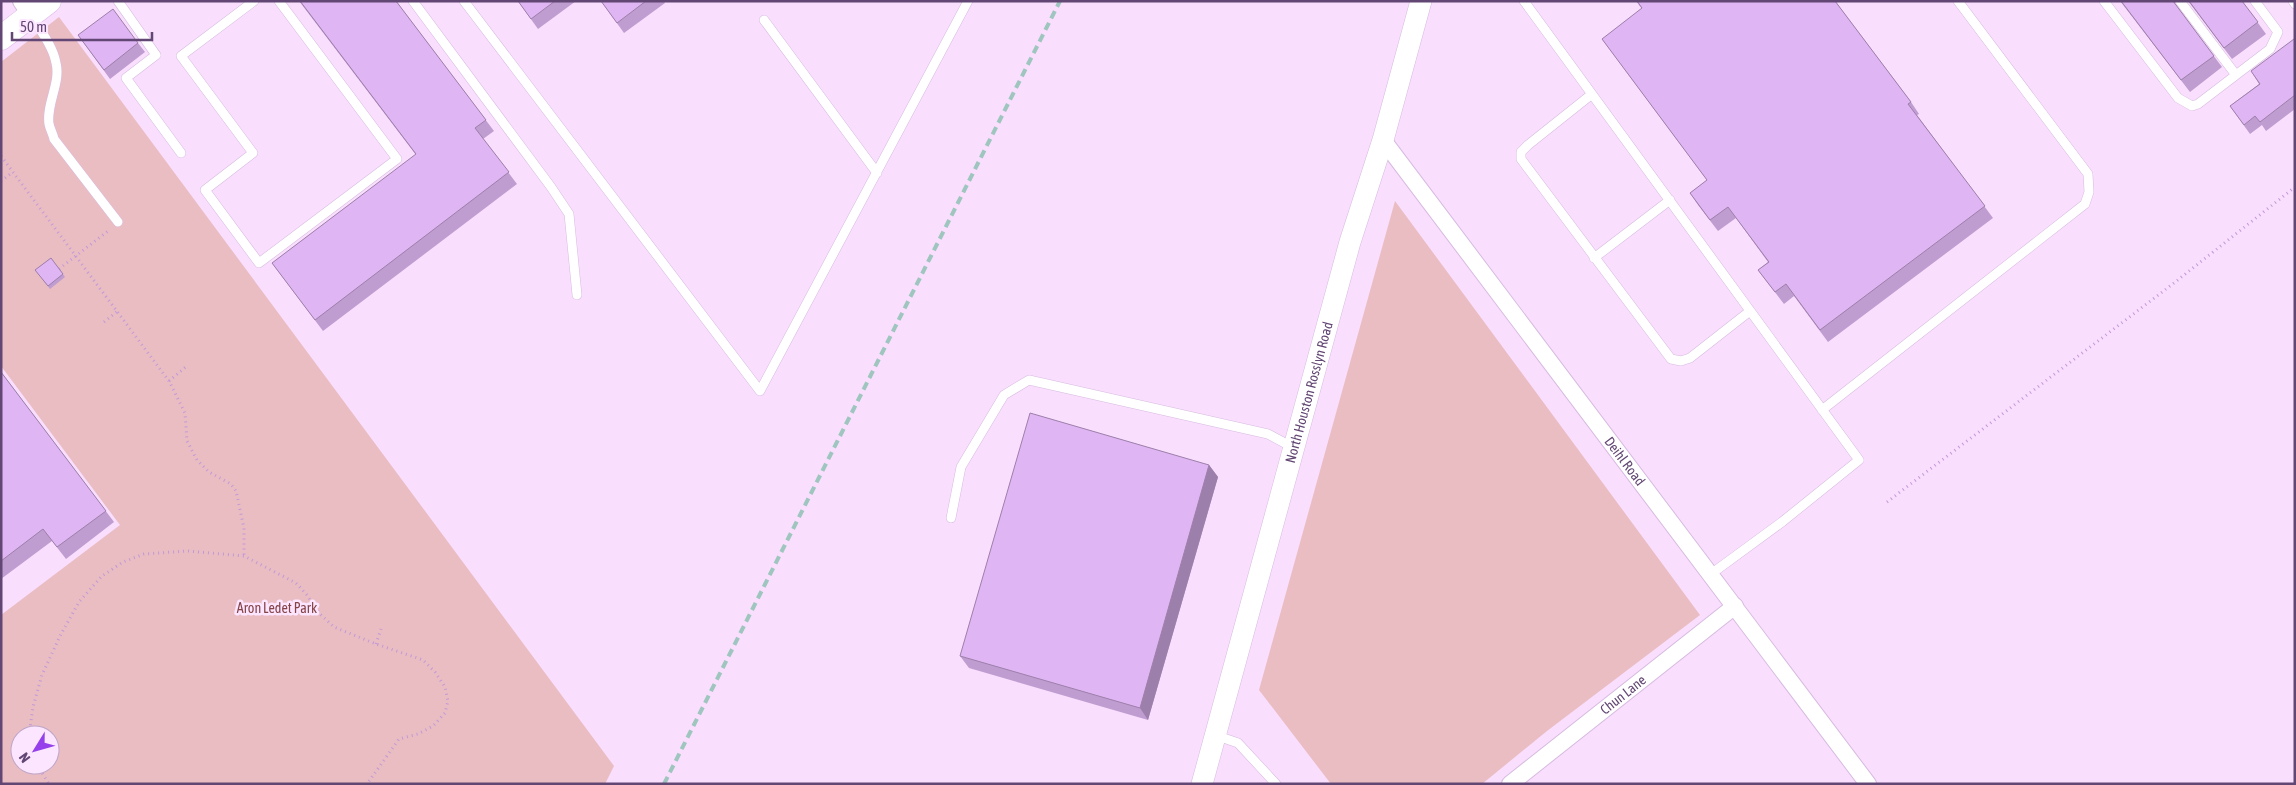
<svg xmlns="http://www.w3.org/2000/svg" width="2296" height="785" font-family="'Asap Condensed',sans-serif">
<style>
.green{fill:#eabdc3;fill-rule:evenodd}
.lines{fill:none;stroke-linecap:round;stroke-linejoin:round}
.service-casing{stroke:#d7bbe0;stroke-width:10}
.minor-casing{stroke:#d7bbe0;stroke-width:18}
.tertiary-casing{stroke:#d7bbe0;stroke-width:22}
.secondary-casing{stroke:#dcbae8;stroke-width:25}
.path{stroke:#c299d7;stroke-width:3;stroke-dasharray:1 4;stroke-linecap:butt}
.service{stroke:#fff;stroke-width:9}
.minor{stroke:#fff;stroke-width:16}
.tertiary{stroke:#fff;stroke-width:21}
.secondary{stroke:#fff;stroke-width:24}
.rail{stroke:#9ec5be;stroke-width:4;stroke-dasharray:8 5;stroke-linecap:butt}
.wall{fill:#c09dd1}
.shaded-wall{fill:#9c7faa}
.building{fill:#dfb6f3;stroke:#9c7faa}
.labels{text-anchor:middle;stroke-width:5;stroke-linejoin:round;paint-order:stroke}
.street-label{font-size:14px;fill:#624673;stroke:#fce5ff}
.park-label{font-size:14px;fill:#854345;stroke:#fce5ff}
</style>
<rect width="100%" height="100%" fill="#f9defd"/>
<path class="green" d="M59 17 614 766 605 784H1V615L120 525 1 366V62ZM20 735H50V765H20Z
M1395 201 1700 615 1547 731 1482 784H1331L1259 690Z"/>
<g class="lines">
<defs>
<path id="service" d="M118 1 156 55 126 78 181 153
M254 1 181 56 253 153 205 190 259 263 397 159 279 1
M413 1 551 187 569 214 577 295
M464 1 760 391 968 1
M1524 1 1859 460 1782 522 1711 574
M2104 1 2178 98 2192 106 2198 104 2270 49 2278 32 2255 1
M2180 1 2236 75
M2293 1 2295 4
M31 16C40 30 53 46 56 63 61 83 46 104 49 124 50 129 53 134 54 139L118 222
M764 20 877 173
M1592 94 1528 145 1521 152V159L1671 359 1681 361 1690 358 1750 311
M1594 258 1670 200
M1822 410 2085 204 2089 192 2088 174 1958 1
M951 518 961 467 1004 395 1029 380 1268 434 1294 448
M1215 735 1238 743 1276 784"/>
<g id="minor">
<path d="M21 1 31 16"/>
<path id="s1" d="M1383 140 1868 784"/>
<path id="s2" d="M1510 784 1735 606"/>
</g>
<g id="tertiary">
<path id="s3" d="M1202 784 1350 242 1383 140 1421 1"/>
</g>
<path id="secondary" d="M1 38 49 1"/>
</defs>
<use href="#service" class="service-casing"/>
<use href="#minor" class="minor-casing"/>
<use href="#tertiary" class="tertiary-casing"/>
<use href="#secondary" class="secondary-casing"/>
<path class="path" d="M1 156 169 381 185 413 187 441 197 460 209 472 231 484 236 491 244 528V556
M1 181 13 172
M59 269 108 231
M104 322 119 310
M169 381 188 365
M1887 502 2174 283 2295 187
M376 644 381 629
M29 735 33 707 42 675 60 636 79 602 102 576 123 562 144 554 188 551 244 556 296 583 307 595 320 614 334 627 376 644 423 660 435 672 445 687 448 701 445 713 433 726 418 734 399 739 367 784
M37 765 49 784"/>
<use href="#service" class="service"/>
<use href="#minor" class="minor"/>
<use href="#tertiary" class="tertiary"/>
<use href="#secondary" class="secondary"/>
<path class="rail" d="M664 784 1060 1"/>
</g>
<path class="wall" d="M299 1H396L494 131 483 139 517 184 323 331 272 263 416 155Z
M518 1H576L538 29Z
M601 1H664L665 3 624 33Z
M1636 1H1835L1911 102 1919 114 1917 115 1993 218 1828 342 1794 296 1784 304 1767 282 1758 270 1768 262 1736 218 1718 231 1698 205 1690 193 1707 180 1602 39 1642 9Z
M2120 1H2175V4L2222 67 2190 92Z
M2188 1H2242L2266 34 2232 59Z
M78 35 138 43 145 52 110 79Z
M2295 40V109L2266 131 2262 125 2250 134 2230 106 2259 84 2251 71Z
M51 258 65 277 50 289 35 270Z
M1 372 114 522 66 559 52 541 1 579Z
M1209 465 1218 477 1148 720 969 668 960 656Z"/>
<path class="shaded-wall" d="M1209 465 1218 477 1148 720 1140 708Z"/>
<path class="building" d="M300 1H396L486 120 475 128 509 172 315 320 272 263 416 154Z
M518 1H555L531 19Z
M601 1H646L617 23Z
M1637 1H1835L1911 102 1908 104 1985 206 1820 330 1786 284 1775 292 1758 270 1769 262 1728 207 1710 220 1690 193 1707 180 1602 39 1642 8Z
M2121 1H2173L2214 56 2181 80Z
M2189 1H2242L2258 22 2224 48Z
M113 9 138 43 104 70 78 35Z
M2294 39 2295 40V95L2260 122 2255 116 2244 125 2230 106 2260 84 2251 71Z
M51 258 63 274 48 286 35 270Z
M1 372 106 511 57 547 43 529 1 561Z
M1030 413 1209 465 1140 708 960 656Z"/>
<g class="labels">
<g class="street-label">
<text dy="5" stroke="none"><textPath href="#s3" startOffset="406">North Houston Rosslyn Road</textPath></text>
<text dy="5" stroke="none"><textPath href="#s1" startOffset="402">Deihl Road</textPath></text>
<text dy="5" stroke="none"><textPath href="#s2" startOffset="144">Chun Lane</textPath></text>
</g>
<g class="park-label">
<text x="277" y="613">Aron Ledet Park</text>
</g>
</g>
<rect width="2296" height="785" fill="none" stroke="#624673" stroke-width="5"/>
<g transform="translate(35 750) rotate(233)"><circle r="24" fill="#fce5ff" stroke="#bea5c7"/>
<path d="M0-4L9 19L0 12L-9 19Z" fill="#9540ea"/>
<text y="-8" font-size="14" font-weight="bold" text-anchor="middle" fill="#624673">N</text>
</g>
<path d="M12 32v8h140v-8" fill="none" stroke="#624673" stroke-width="2.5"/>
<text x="20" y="32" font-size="15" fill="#624673" stroke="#fce5ff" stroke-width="4" paint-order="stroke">50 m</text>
</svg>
